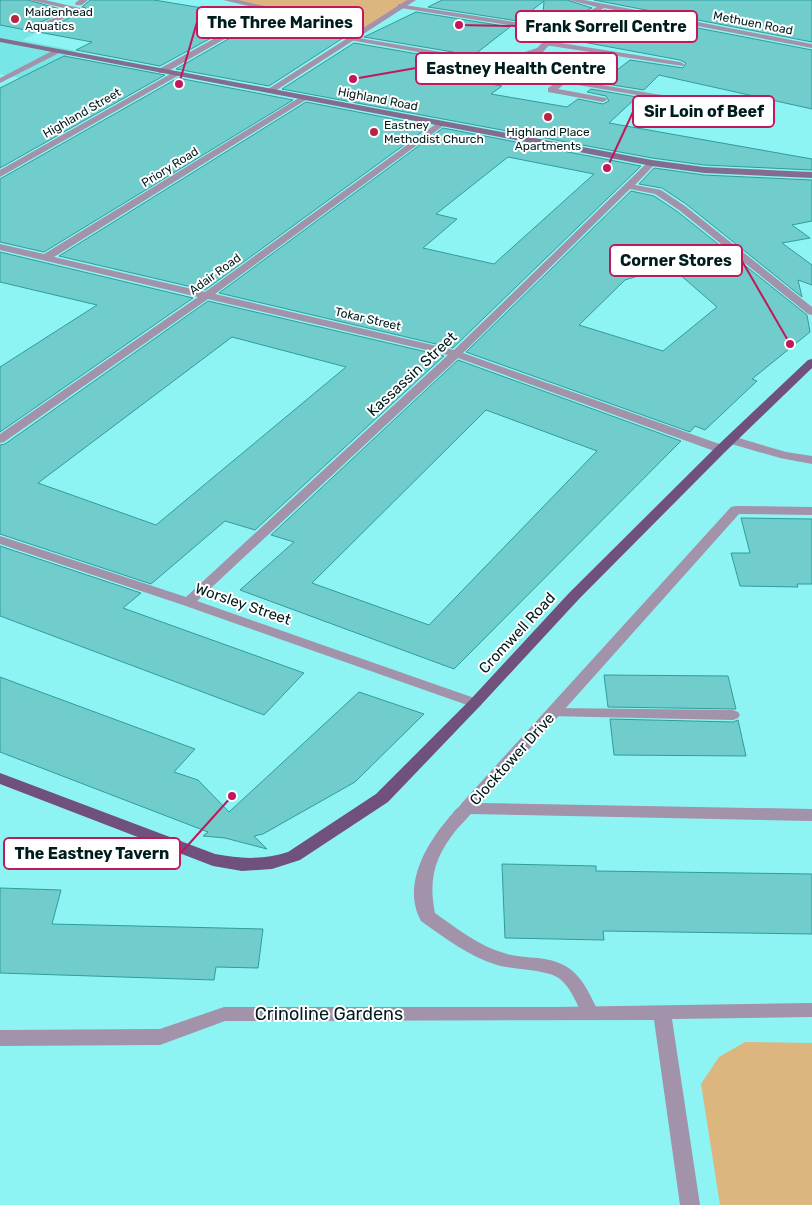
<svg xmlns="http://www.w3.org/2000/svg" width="812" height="1205" font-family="Rubik,sans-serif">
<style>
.built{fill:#76e7e6}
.green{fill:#ddb57e}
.building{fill:#70cdcc;stroke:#2f9c9c;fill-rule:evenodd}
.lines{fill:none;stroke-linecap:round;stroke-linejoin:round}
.service{fill:#a292aa;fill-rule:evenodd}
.minor{fill:#a292aa;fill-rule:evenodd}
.secondary{fill:#846c8f;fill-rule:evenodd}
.primary{fill:#6f517c;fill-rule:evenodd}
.poi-dot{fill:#b62544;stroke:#fff;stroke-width:2}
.labels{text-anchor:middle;stroke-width:4;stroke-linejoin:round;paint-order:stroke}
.far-poi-label{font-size:12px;fill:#001d1d;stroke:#fff;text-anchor:start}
.far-street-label{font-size:12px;fill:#001d1d;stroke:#fff}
.street-label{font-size:15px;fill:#001d1d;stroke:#fff}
.near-street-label{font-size:18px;fill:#001d1d;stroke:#fff}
.leader{fill:none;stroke:#c2185b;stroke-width:2}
.callout-dot{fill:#c2185b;stroke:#fff;stroke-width:2}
.callout{fill:#fff;stroke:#c2185b;stroke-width:2}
.callout-label{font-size:16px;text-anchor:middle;font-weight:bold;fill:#001d1d}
</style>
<rect width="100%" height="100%" fill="#8ef4f3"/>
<path class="built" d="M0 2 73 15 22 40 77 51 20 78 0 74Z"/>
<path class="green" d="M227 0H412L350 38 312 16Z
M745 1042 812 1043V1205H720L701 1084 719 1057Z"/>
<path class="building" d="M0 0H28L67 11 28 27 26 30 0 25Z
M90 0H154L251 16 160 66 76 50 92 42 38 32 85 11 86 8 82 7Z
M442 0H567L592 8 570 19 543 14 544 1 518 21 428 7Z
M594 0H812V42Z
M604 10 812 50V109L659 75 644 90 600 83 630 60 683 68 686 63 680 60 583 42 604 26 585 22Z
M416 12 510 27 447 76 502 86 491 94 567 107 578 99 603 104 609 101 606 96 587 92 591 89 637 97 609 123 812 159V170L704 165 652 158 282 89 354 43 441 58 420 73V78L426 80 459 55 453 52 364 37Z
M265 18 288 22 317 19 332 37 343 38 269 86 176 69Z
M64 56 165 75 0 168V88Z
M178 78 293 100 44 252 0 242V179Z
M306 102 430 126 205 290 59 256Z
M443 128 641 166 453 348 219 293ZM508 157 594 174 494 264 423 248 457 219 436 214Z
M654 168 704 175 812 180V221L792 225 810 238 782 243 812 265V285L798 280 802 297 686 204 662 188 639 184Z
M631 191 654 196 678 212 807 315 810 332 752 379 757 381 705 430 695 426 690 432 466 352ZM670 266 717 307 663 351 579 325 625 280Z
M0 252 193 298 0 432V367L97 305 0 282Z
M208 301 444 356 255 530 225 521 151 584 0 534V445L5 444ZM232 337 346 367 156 525 38 483Z
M458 360 681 441 454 669 240 590 294 542 271 535ZM486 410 597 451 429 625 312 583Z
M741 518 812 519V584H797L798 587 740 586 731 553H750Z
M0 546 141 593 123 608 304 673 264 715 0 616Z
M604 675 728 676 736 709 608 707Z
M0 677 195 749 174 772 198 780 229 812 359 692 424 714 355 782 263 834 254 836 267 849 225 838 203 836 208 832 0 752Z
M610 719 733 722 738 720 746 756 614 755Z
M502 864 596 866V871L812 874V934L603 931 604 940 505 938Z
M0 888 61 890 52 924 263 929 258 968 216 967 214 980 0 973Z"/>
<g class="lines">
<path class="service" d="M30 0H45L84 9 32 33 28 31 29 29 73 10Z
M398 4 527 24 531 26 527 28 401 8H398Z
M347 36 453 54 457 56 425 78 421 76 422 74 446 57 350 40H347Z
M544 41 551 43 543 52 531 56 513 70 655 94 705 100 709 102 705 104 655 98 566 83 558 89 606 98 607 100 603 102 548 92V88L557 82 503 73V69L525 52 537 48Z
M553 708 733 710 738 712 740 715 738 718 733 720 548 716 546 713 548 710Z
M467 802 473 804 475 808C470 816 463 822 457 829 435 856 428 879 435 913 456 928 479 946 504 953 515 957 527 957 538 958 576 962 584 982 599 1013L596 1018 590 1020 584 1018C577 1005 572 989 560 979 547 969 514 970 497 965 468 956 445 938 421 921 402 887 425 846 447 820 453 813 458 805 467 802Z"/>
<path class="minor" d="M79 0H88L82 5H76L75 3Z
M223 0H238L277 9 165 73H159V69L266 10Z
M407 0H416L272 93 265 91Z
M569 0H584L812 44V48L604 8 580 23 554 42 680 62 684 64 683 66 544 45V41L574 19 597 7Z
M56 49 63 51 0 83V78Z
M174 72 181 74 0 177V170Z
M302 96 309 98 54 257 205 292 440 121 444 124 443 126 215 294 454 350 649 161 652 160 656 163 635 185 661 190 685 206 812 307V315L808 314 679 210 655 194 630 189 463 353 725 446 727 449 725 452H717L458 358 197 601 480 700 482 703 480 706H470L183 605 0 544V536L186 597 448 355 208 299 4 442 0 443V434L198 297 0 250V244L44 254Z
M732 436 786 452 812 456V464L780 458 728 443 726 440Z
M736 506 812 507V515L739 514 481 803 812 809V821L467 814 461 812 459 808 461 804 731 507Z
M812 1003V1017L672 1019 700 1205H680L654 1020 225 1021 160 1045 0 1046V1030L160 1029 224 1007H555Z"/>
<path class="secondary" d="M0 38 652 160 704 167 812 172V178L704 173 652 166 0 42Z"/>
<path class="primary" d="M812 359V368L725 452 579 599 480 706 388 802 300 860 272 869 242 871 213 866 0 784V773L215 854C241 859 263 860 288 852L376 794 470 700 569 593 717 446 808 360Z"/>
</g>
<g class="poi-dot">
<circle cx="15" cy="19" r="5"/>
<circle cx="548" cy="117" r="5"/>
<circle cx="374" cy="132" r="5"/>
</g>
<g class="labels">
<g class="far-poi-label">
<text x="25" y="16">Maidenhead<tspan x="25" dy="14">Aquatics</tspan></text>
<text x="384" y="129">Eastney<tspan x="384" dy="14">Methodist Church</tspan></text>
<text x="548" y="136" text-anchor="middle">Highland Place<tspan x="548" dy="14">Apartments</tspan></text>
</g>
<g class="far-street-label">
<text transform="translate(753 23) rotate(11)" y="4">Methuen Road</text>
<text transform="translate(378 99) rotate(11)" y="4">Highland Road</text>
<text transform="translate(82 113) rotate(-30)" y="4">Highland Street</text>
<text transform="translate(170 167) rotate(-32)" y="4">Priory Road</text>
<text transform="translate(215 274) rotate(-36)" y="4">Adair Road</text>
<text transform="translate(368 319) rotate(13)" y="4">Tokar Street</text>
</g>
<g class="street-label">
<text transform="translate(412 374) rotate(-43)" y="5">Kassassin Street</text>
<text transform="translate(243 604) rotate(19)" y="5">Worsley Street</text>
<text transform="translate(517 633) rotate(-47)" y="5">Cromwell Road</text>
<text transform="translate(512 759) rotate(-48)" y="5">Clocktower Drive</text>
</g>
<g class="near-street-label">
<text x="329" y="1020">Crinoline Gardens</text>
</g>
</g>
<path class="leader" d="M179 84L197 22M459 25L516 26M353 79L416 68M607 168L633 112M790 344L742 261M232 796L180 854"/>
<g class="callout-dot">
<circle cx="179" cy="84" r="5"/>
<circle cx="459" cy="25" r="5"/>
<circle cx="353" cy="79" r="5"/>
<circle cx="607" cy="168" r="5"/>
<circle cx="790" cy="344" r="5"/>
<circle cx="232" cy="796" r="5"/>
</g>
<g class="callout">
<rect x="197" y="7" width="166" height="31" rx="5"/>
<rect x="516" y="11" width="181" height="31" rx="5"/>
<rect x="416" y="53" width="201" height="31" rx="5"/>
<rect x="633" y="96" width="141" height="31" rx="5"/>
<rect x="610" y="245" width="132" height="31" rx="5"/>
<rect x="4" y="838" width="176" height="31" rx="5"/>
</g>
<g class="callout-label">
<text x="280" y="28">The Three Marines</text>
<text x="606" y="32">Frank Sorrell Centre</text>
<text x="516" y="74">Eastney Health Centre</text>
<text x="704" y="117">Sir Loin of Beef</text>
<text x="676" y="266">Corner Stores</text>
<text x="92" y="859">The Eastney Tavern</text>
</g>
</svg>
